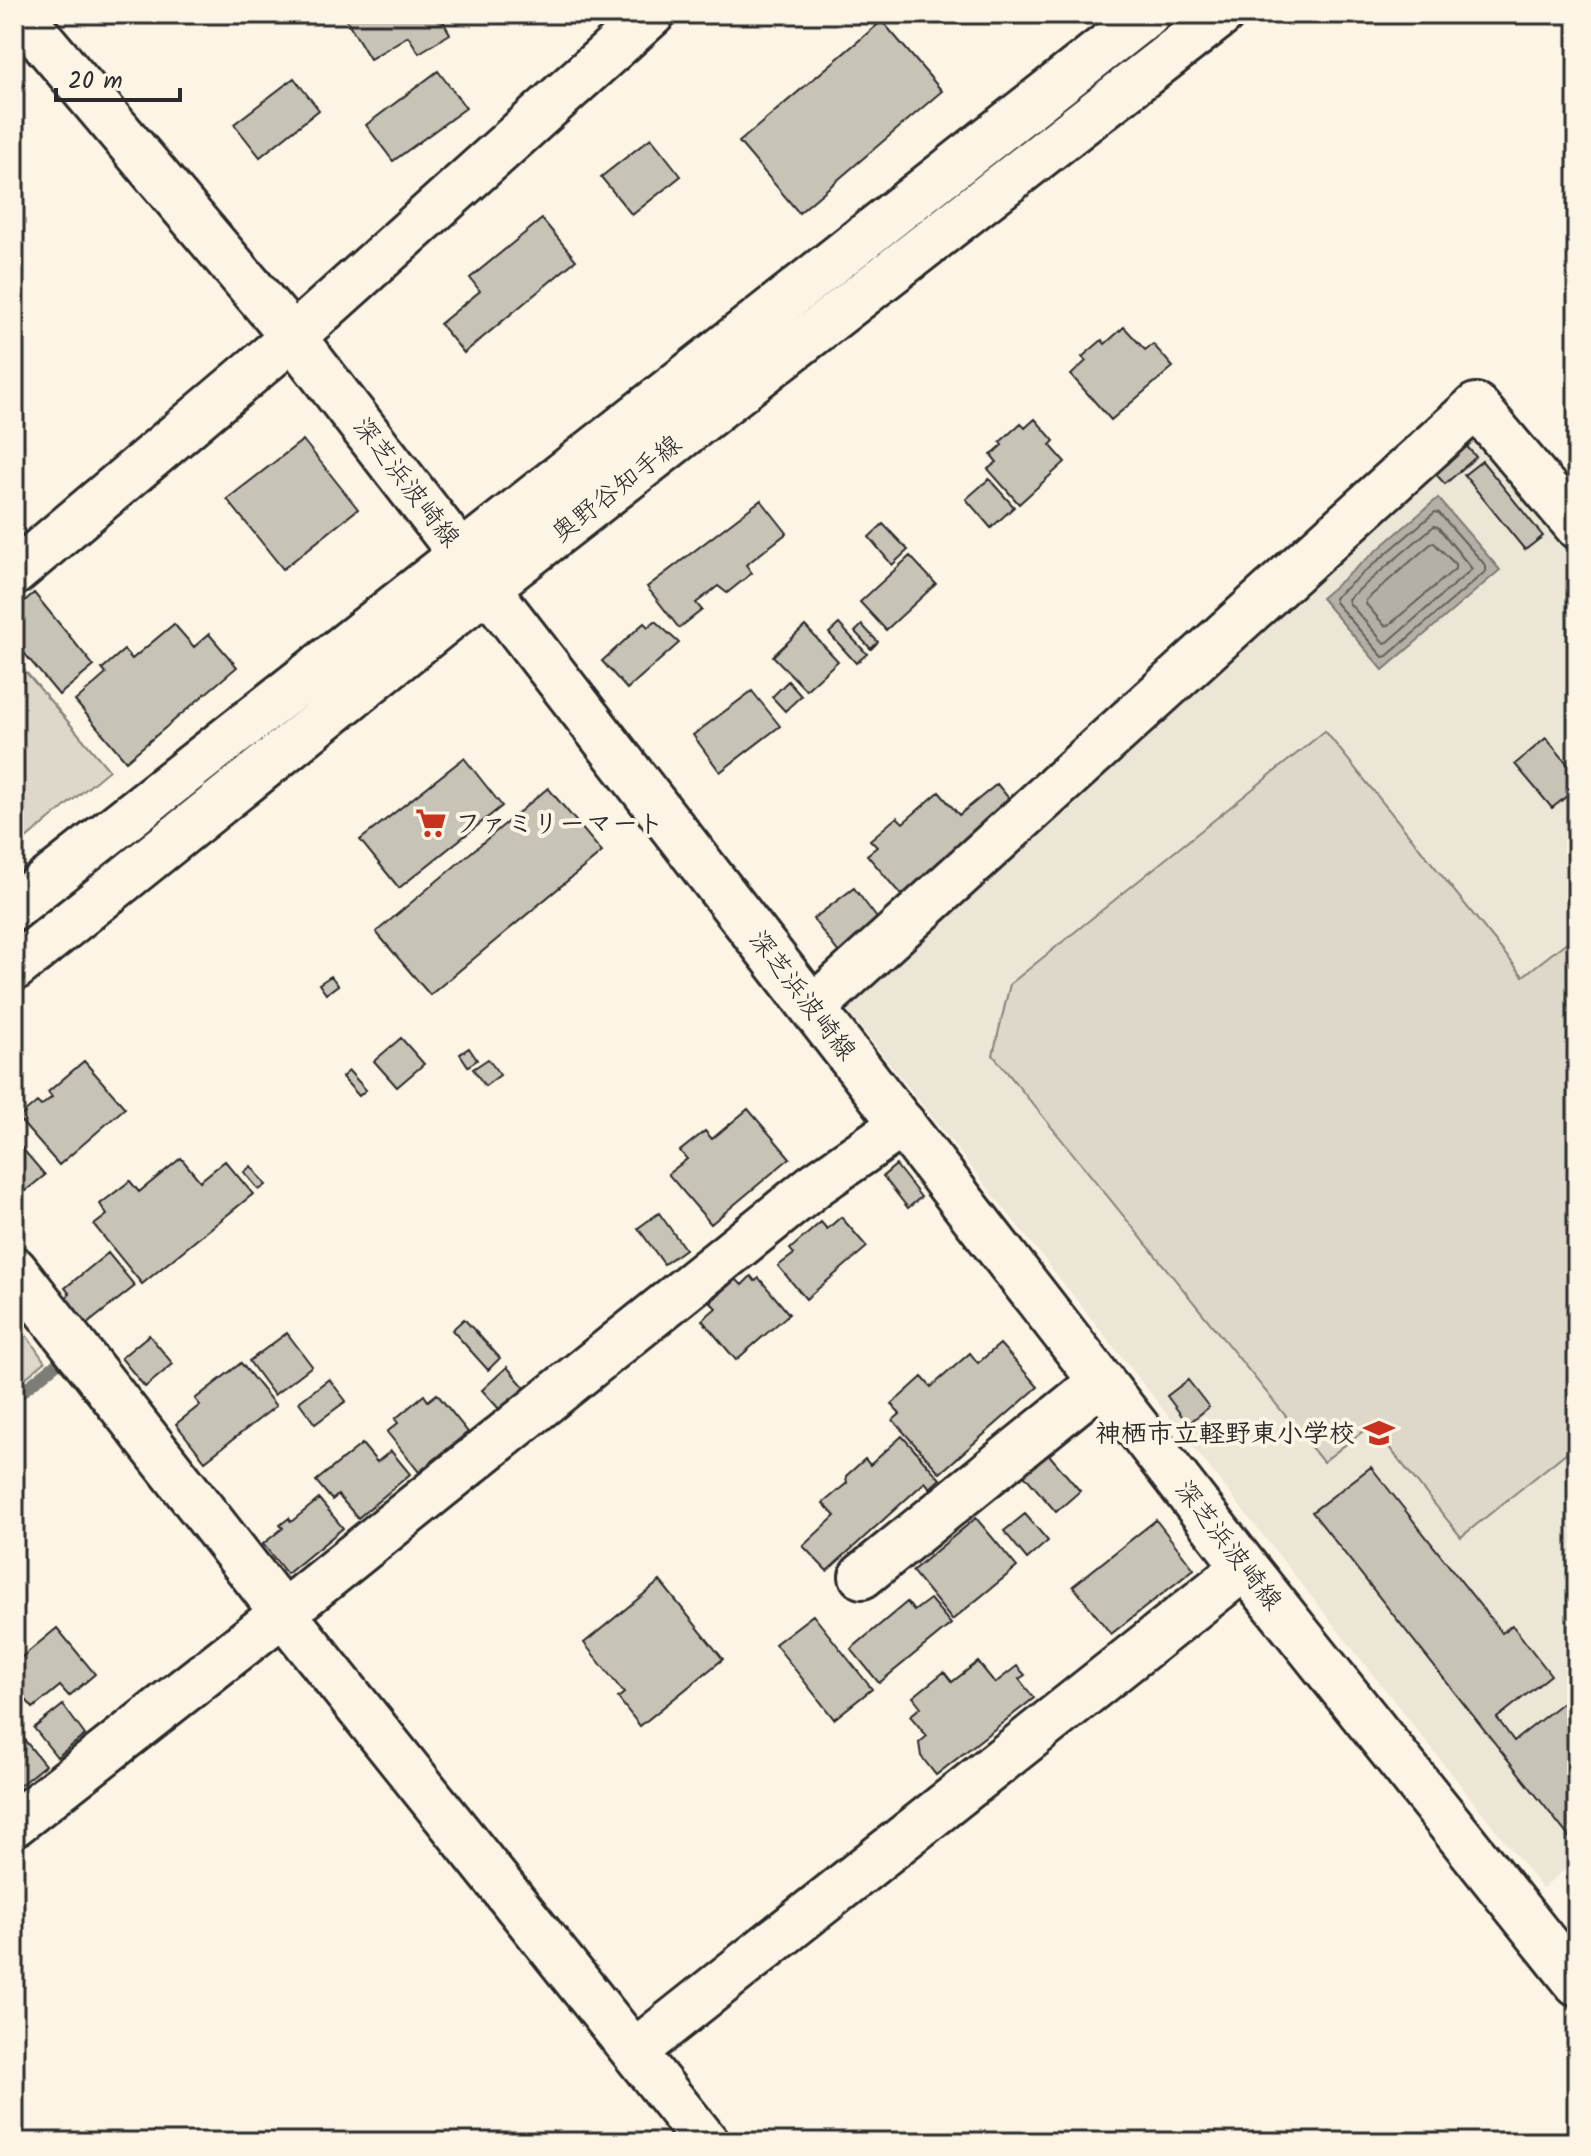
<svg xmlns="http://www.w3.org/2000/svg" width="1591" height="2156" font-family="Kalam,'Klee One',sans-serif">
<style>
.built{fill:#ece6d7}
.green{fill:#ded8ca;stroke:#84827a;stroke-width:2}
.water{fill:#b4b0a5;stroke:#7d7b74;stroke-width:2}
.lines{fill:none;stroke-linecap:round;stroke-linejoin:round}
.shore{stroke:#62605c;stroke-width:2}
.stream{stroke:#7d7b74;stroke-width:12}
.building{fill:#c8c3b7;stroke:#2b2b2b;stroke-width:2}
.street-casing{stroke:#2b2b2b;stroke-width:50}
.secondary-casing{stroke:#2b2b2b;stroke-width:50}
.street{stroke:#fcf5e5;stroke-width:44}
.secondary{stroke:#fcf5e5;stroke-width:44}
.labels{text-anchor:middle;stroke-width:8;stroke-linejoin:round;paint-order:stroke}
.street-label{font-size:26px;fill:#2b2b2b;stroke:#fcf5e5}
.poi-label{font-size:26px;font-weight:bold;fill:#2b2b2b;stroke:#fcf5e5;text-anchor:start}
</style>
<rect width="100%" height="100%" fill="#fcf5e5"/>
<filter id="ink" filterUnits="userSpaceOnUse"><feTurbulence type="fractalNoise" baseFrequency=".0125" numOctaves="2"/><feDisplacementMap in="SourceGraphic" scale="16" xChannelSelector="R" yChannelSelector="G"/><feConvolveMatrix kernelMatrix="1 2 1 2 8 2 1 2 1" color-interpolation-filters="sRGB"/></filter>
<g filter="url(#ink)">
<path class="built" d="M1472 427 1577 550V1860L1542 1888 844 1006Z"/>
<path class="green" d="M14 658 109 770 14 849Z
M1325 731 1523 976 1577 934V1444L1461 1537 1371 1425 1323 1462 993 1055 1010 984Z
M14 1318 45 1362 14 1387Z"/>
<path class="water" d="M1438 498 1500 570 1383 670 1321 598Z"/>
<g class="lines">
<path class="shore" d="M1435 512 1439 513 1486 566V571L1387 656 1383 657 1335 602 1334 598Z
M1434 526 1438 527 1472 569 1388 642 1384 643 1349 603 1348 599Z
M1433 542 1455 564V569L1389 625 1385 626 1366 604V600Z"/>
<path class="stream" d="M14 1398 59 1362"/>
</g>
<path class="building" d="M354 14H439L450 34 419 53 408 36 370 59 346 19Z
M882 21 942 91 799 213 739 142Z
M438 71 466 108 393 161 366 125Z
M294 78 319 110 260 157 234 124Z
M651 138 681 176 632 215 601 177Z
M542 219 576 260 464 353 440 324 480 291 470 278Z
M1124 327 1145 350 1153 344 1173 367 1111 420 1071 375 1086 361 1082 357 1102 340 1105 344Z
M1035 419 1054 441 1050 445 1065 462 1019 504 988 469 997 462 991 455 1002 445 1000 442 1021 423 1025 428Z
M303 440 358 509 283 569 227 499Z
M1464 443 1476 457 1445 484 1432 470Z
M1482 461 1543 536 1525 550 1464 475Z
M989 479 1014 507 991 528 966 499Z
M761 500 787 533 746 565 752 573 727 593 718 586 696 603 702 610 679 628 647 587Z
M883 524 908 550 892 565 869 537Z
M910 556 936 584 886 630 860 602Z
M34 593 94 666 59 695 14 641V610Z
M655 621 679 643 627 689 602 661 644 623 648 627Z
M174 624 194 647 209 634 237 667 126 761 75 701 106 674 102 669 124 650 132 659Z
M839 624 867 654 856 663 829 633Z
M862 625 878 642 871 649 855 632Z
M805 626 838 661 806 690 773 656Z
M788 681 801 696 785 711 772 697Z
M752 691 780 726 720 772 693 735Z
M1546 738 1577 775V788L1552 808 1515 764Z
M464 758 502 806 399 888 360 840Z
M997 784 1017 808 906 901 867 855 877 847 870 840 897 817 903 823 939 792 959 815Z
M548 788 602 852 430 995 376 932Z
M854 888 880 922 839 953 813 919Z
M331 976 338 985 326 994 319 984Z
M401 1038 424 1064 397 1087 374 1061Z
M469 1048 477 1060 468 1066 460 1054Z
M488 1059 500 1075 485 1086 473 1069Z
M84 1061 125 1108 59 1165 18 1118 37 1102 41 1106 52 1097 48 1092Z
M349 1071 366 1090 359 1096 342 1077Z
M748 1109 790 1158 711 1224 668 1174 687 1159 680 1151 705 1131 712 1139Z
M21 1147 45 1175 14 1200V1153Z
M181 1158 200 1181 225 1161 253 1194 142 1284 94 1225 107 1215 100 1204 130 1181 139 1192Z
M896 1165 921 1197 908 1208 883 1176Z
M251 1166 266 1185 259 1190 244 1172Z
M659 1213 685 1249 664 1264 638 1228Z
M841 1217 867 1247 806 1299 778 1266 794 1254 790 1249 821 1222 827 1229Z
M108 1253 135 1286 87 1324 65 1298 70 1294 65 1288Z
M751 1276 755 1281 759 1278 789 1314 736 1360 702 1320 716 1308 710 1302 736 1279 742 1285Z
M464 1319 500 1358 488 1370 452 1330Z
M287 1333 312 1366 274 1395 249 1361Z
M149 1335 173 1364 145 1387 121 1358Z
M1000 1344 1038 1387 940 1473 893 1420 900 1414 892 1404 922 1377 931 1387 970 1353 978 1363Z
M241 1363 276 1406 205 1461 176 1424 200 1405 195 1399Z
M507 1367 525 1388 500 1410 482 1390Z
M329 1379 346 1401 315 1424 299 1402Z
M1188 1380 1209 1407 1188 1424 1167 1396Z
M437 1394 468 1432 419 1472 387 1432 398 1423 395 1419 424 1395 428 1401Z
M902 1436 940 1479 930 1488 925 1482 827 1571 803 1546 835 1516 823 1503 847 1483 846 1476 865 1459 870 1465Z
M362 1444 377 1462 391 1451 410 1474 358 1518 338 1495 332 1500 316 1481Z
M1044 1449 1080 1491 1056 1512 1019 1469Z
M1371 1467 1502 1633 1512 1625 1551 1675 1497 1718 1514 1741 1577 1691V1847L1312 1512Z
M319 1499 343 1528 287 1574 263 1544 283 1528 280 1525 289 1518 291 1522Z
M1025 1514 1048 1541 1027 1559 1004 1531Z
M976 1518 1017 1567 952 1620 912 1571Z
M1156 1520 1194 1569 1111 1634 1073 1586Z
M660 1581 723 1659 640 1726 618 1698 624 1693 584 1643Z
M930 1599 951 1624 879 1683 851 1649 907 1602 914 1611Z
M813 1615 872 1689 834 1719 775 1644Z
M57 1628 95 1674 69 1696 60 1686 33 1708 16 1688 21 1685 14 1677V1674L21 1668 17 1661Z
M978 1662 995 1683 1017 1666 1025 1675 1019 1679 1034 1698 936 1775 921 1756 919 1743 927 1736 910 1716 921 1707 913 1697 944 1672 952 1682Z
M63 1705 85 1735 57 1757 34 1728Z
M14 1727 45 1765 14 1790Z"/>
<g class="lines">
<defs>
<path id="street" d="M14 573 293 337 652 14
M814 1007 1476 406 1577 526
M14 1269 283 1613 706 2142
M862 1576 1102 1381
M14 1824 283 1613 815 1185 903 1124
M634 2052 1245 1567"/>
<path id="secondary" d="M20 14 293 337 1245 1567 1577 1983
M14 907 1147 14
M14 968 488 587 1222 14"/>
</defs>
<use href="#street" class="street-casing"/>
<use href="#secondary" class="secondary-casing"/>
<use href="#street" class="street"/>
<use href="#secondary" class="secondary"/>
</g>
</g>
<defs>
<symbol id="supermarket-bare" viewBox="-9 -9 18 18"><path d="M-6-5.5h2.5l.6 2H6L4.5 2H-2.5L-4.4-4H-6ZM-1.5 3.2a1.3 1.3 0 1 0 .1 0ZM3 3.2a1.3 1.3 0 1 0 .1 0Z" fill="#c8321e" stroke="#fcf5e5" stroke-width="2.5" paint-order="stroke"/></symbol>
<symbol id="school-bare" viewBox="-9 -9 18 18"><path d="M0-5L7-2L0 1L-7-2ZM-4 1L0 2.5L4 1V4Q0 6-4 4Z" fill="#c8321e" stroke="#fcf5e5" stroke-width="2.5" paint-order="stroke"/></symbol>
</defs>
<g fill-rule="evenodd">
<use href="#supermarket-bare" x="409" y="801" width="44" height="44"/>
<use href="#school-bare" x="1357" y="1411" width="44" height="44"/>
</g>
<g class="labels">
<g class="street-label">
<text transform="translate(407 482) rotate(52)" y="9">深芝浜波崎線</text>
<text transform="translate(616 488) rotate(-38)" y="9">奥野谷知手線</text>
<text transform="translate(803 995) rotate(52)" y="9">深芝浜波崎線</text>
<text transform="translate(1229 1545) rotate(52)" y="9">深芝浜波崎線</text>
</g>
<g class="poi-label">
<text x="455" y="832">ファミリーマート</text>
<text x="1355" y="1442" text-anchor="end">神栖市立軽野東小学校</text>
</g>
</g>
<rect width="1591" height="2156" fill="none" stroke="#fcf5e5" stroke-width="48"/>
<rect x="24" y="24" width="1543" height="2108" fill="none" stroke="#2b2b2b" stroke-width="3" filter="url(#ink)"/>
<path d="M56 88v12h124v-12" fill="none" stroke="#2b2b2b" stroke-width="4"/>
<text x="68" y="88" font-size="24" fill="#2b2b2b" stroke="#fcf5e5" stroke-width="6" paint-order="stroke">20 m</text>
</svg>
